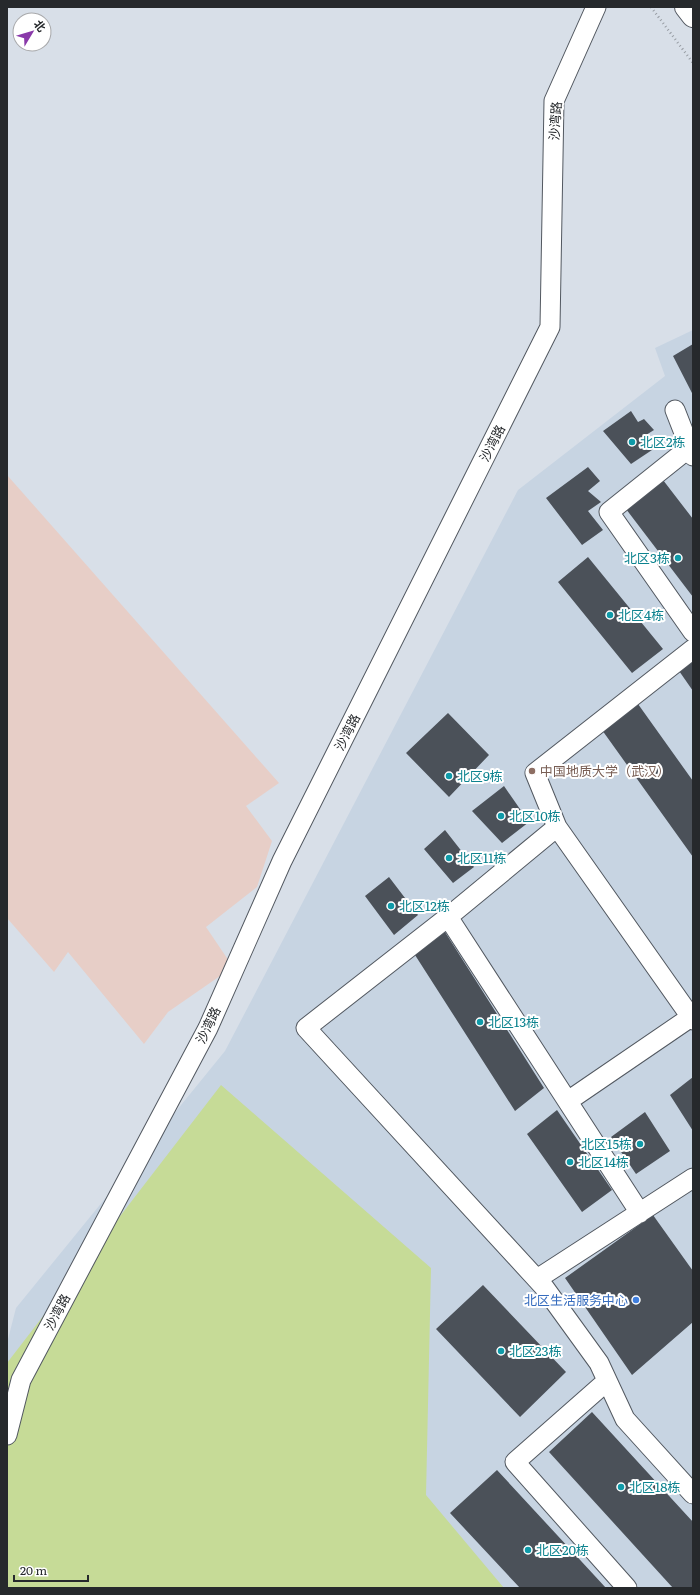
<svg xmlns="http://www.w3.org/2000/svg" width="700" height="1595" font-family="Literata,'Noto Sans SC',serif">
<style>
.industrial{fill:#e7cec7}
.built{fill:#c7d4e2}
.green{fill:#c6db97}
.building{fill:#4b5159}
.lines{fill:none;stroke-linecap:round;stroke-linejoin:round}
.minor-casing{stroke:#525860;stroke-width:21}
.secondary-casing{stroke:#525860;stroke-width:24}
.path{stroke:#969ba2;stroke-width:2.5;stroke-dasharray:1 3;stroke-linecap:butt}
.minor{stroke:#fff;stroke-width:19}
.secondary{stroke:#fff;stroke-width:22}
.culture-dot{fill:#0f9aa8;stroke:#fff;stroke-width:1.5}
.education-dot{fill:#8d6e63;stroke:#fff;stroke-width:1.5}
.shop-dot{fill:#3f7fe0;stroke:#fff;stroke-width:1.5}
.labels{text-anchor:middle;stroke-width:4;stroke-linejoin:round;paint-order:stroke}
.street-label{font-size:13px;fill:#26292c;stroke:#fff}
.culture-label{font-size:13px;fill:#0d838f;stroke:#fff;text-anchor:start}
.education-label{font-size:13px;fill:#785e54;stroke:#fff;text-anchor:start}
.shop-label{font-size:13px;fill:#366cbe;stroke:#fff;text-anchor:end}
</style>
<rect width="100%" height="100%" fill="#d8dfe8"/>
<path class="industrial" d="M7 475 279 783 246 806 272 841 257 887 206 927 233 967 168 1012 144 1044 68 952 54 972 7 918Z"/>
<path class="built" d="M693 330V1588H7V1343L16 1308 225 1051 518 490 665 376 655 348Z"/>
<path class="green" d="M221 1085 431 1268 426 1495 504 1588H7V1363Z"/>
<path class="building" d="M693 344V395L673 356Z
M631 411 638 422 644 419 654 430 646 435 655 448 631 464 603 431Z
M588 467 600 481 588 491 601 502 588 511 603 530 582 545 546 498Z
M663 480 693 519V597L626 509Z
M588 557 663 649 632 673 558 582Z
M693 655V691L677 668Z
M638 704 693 781V857L602 730Z
M448 713 489 755 449 797 406 753Z
M504 786 529 822 502 843 472 811Z
M445 830 474 867 453 883 424 849Z
M389 877 418 915 394 935 365 896Z
M445 932 544 1088 515 1111 415 955Z
M693 1077V1131L670 1095Z
M557 1110 612 1190 582 1212 527 1134Z
M645 1112 670 1151 636 1174 611 1137Z
M653 1215 693 1271V1322L632 1375 565 1278Z
M483 1285 566 1372 520 1417 436 1329Z
M592 1412 693 1522V1588H673L549 1452Z
M497 1470 606 1588H520L450 1513Z"/>
<g class="lines">
<defs>
<path id="minor" d="M675 410 693 456
M689 448 609 512 693 632
M557 827 535 773 693 649
M448 917 640 1213
M693 1020 557 827 448 917 306 1028 544 1287 599 1363 625 1419 693 1494
M568 1101 691 1017
M537 1279 693 1178
M607 1381 515 1462 627 1588
M7 1435 21 1380 208 1028 282 861 550 327 554 101 596 7"/>
<path id="secondary" d="M686 7 693 16"/>
</defs>
<use href="#minor" class="minor-casing"/>
<use href="#secondary" class="secondary-casing"/>
<path class="path" d="M651 7 693 63"/>
<use href="#minor" class="minor"/>
<use href="#secondary" class="secondary"/>
</g>
<g class="culture-dot">
<circle cx="632" cy="442" r="4"/>
<circle cx="678" cy="558" r="4"/>
<circle cx="610" cy="615" r="4"/>
<circle cx="449" cy="776" r="4"/>
<circle cx="501" cy="816" r="4"/>
<circle cx="449" cy="858" r="4"/>
<circle cx="391" cy="906" r="4"/>
<circle cx="480" cy="1022" r="4"/>
<circle cx="640" cy="1144" r="4"/>
<circle cx="570" cy="1162" r="4"/>
<circle cx="501" cy="1351" r="4"/>
<circle cx="621" cy="1487" r="4"/>
<circle cx="528" cy="1550" r="4"/>
</g>
<circle class="education-dot" cx="532" cy="771" r="4"/>
<circle class="shop-dot" cx="636" cy="1300" r="4"/>
<g class="labels">
<g class="street-label">
<text transform="translate(555 121) rotate(-86)" y="5">沙湾路</text>
<text transform="translate(492 443) rotate(-63)" y="5">沙湾路</text>
<text transform="translate(347 732) rotate(-63)" y="5">沙湾路</text>
<text transform="translate(208 1025) rotate(-64)" y="5">沙湾路</text>
<text transform="translate(57 1312) rotate(-62)" y="5">沙湾路</text>
</g>
<g class="culture-label">
<text x="640" y="447">北区2栋</text>
<text x="670" y="563" text-anchor="end">北区3栋</text>
<text x="618" y="620">北区4栋</text>
<text x="457" y="781">北区9栋</text>
<text x="509" y="821">北区10栋</text>
<text x="457" y="863">北区11栋</text>
<text x="399" y="911">北区12栋</text>
<text x="488" y="1027">北区13栋</text>
<text x="632" y="1149" text-anchor="end">北区15栋</text>
<text x="578" y="1167">北区14栋</text>
<text x="509" y="1356">北区23栋</text>
<text x="629" y="1492">北区18栋</text>
<text x="536" y="1555">北区20栋</text>
</g>
<g class="education-label">
<text x="540" y="776">中国地质大学（武汉）</text>
</g>
<g class="shop-label">
<text x="628" y="1305">北区生活服务中心</text>
</g>
</g>
<rect width="700" height="1595" fill="none" stroke="#26292c" stroke-width="16"/>
<g transform="translate(32 32) rotate(52)"><circle r="19" fill="#ffffff" stroke="#a8a9ab"/>
<path d="M0-3L7 15L0 10L-7 15Z" fill="#8939a9"/>
<text y="-6" font-size="11" font-weight="bold" text-anchor="middle" fill="#26292c">北</text>
</g>
<path d="M14 1575v6h74v-6" fill="none" stroke="#26292c" stroke-width="2"/>
<text x="20" y="1575" font-size="12" fill="#26292c" stroke="#ffffff" stroke-width="3" paint-order="stroke">20 m</text>
</svg>
